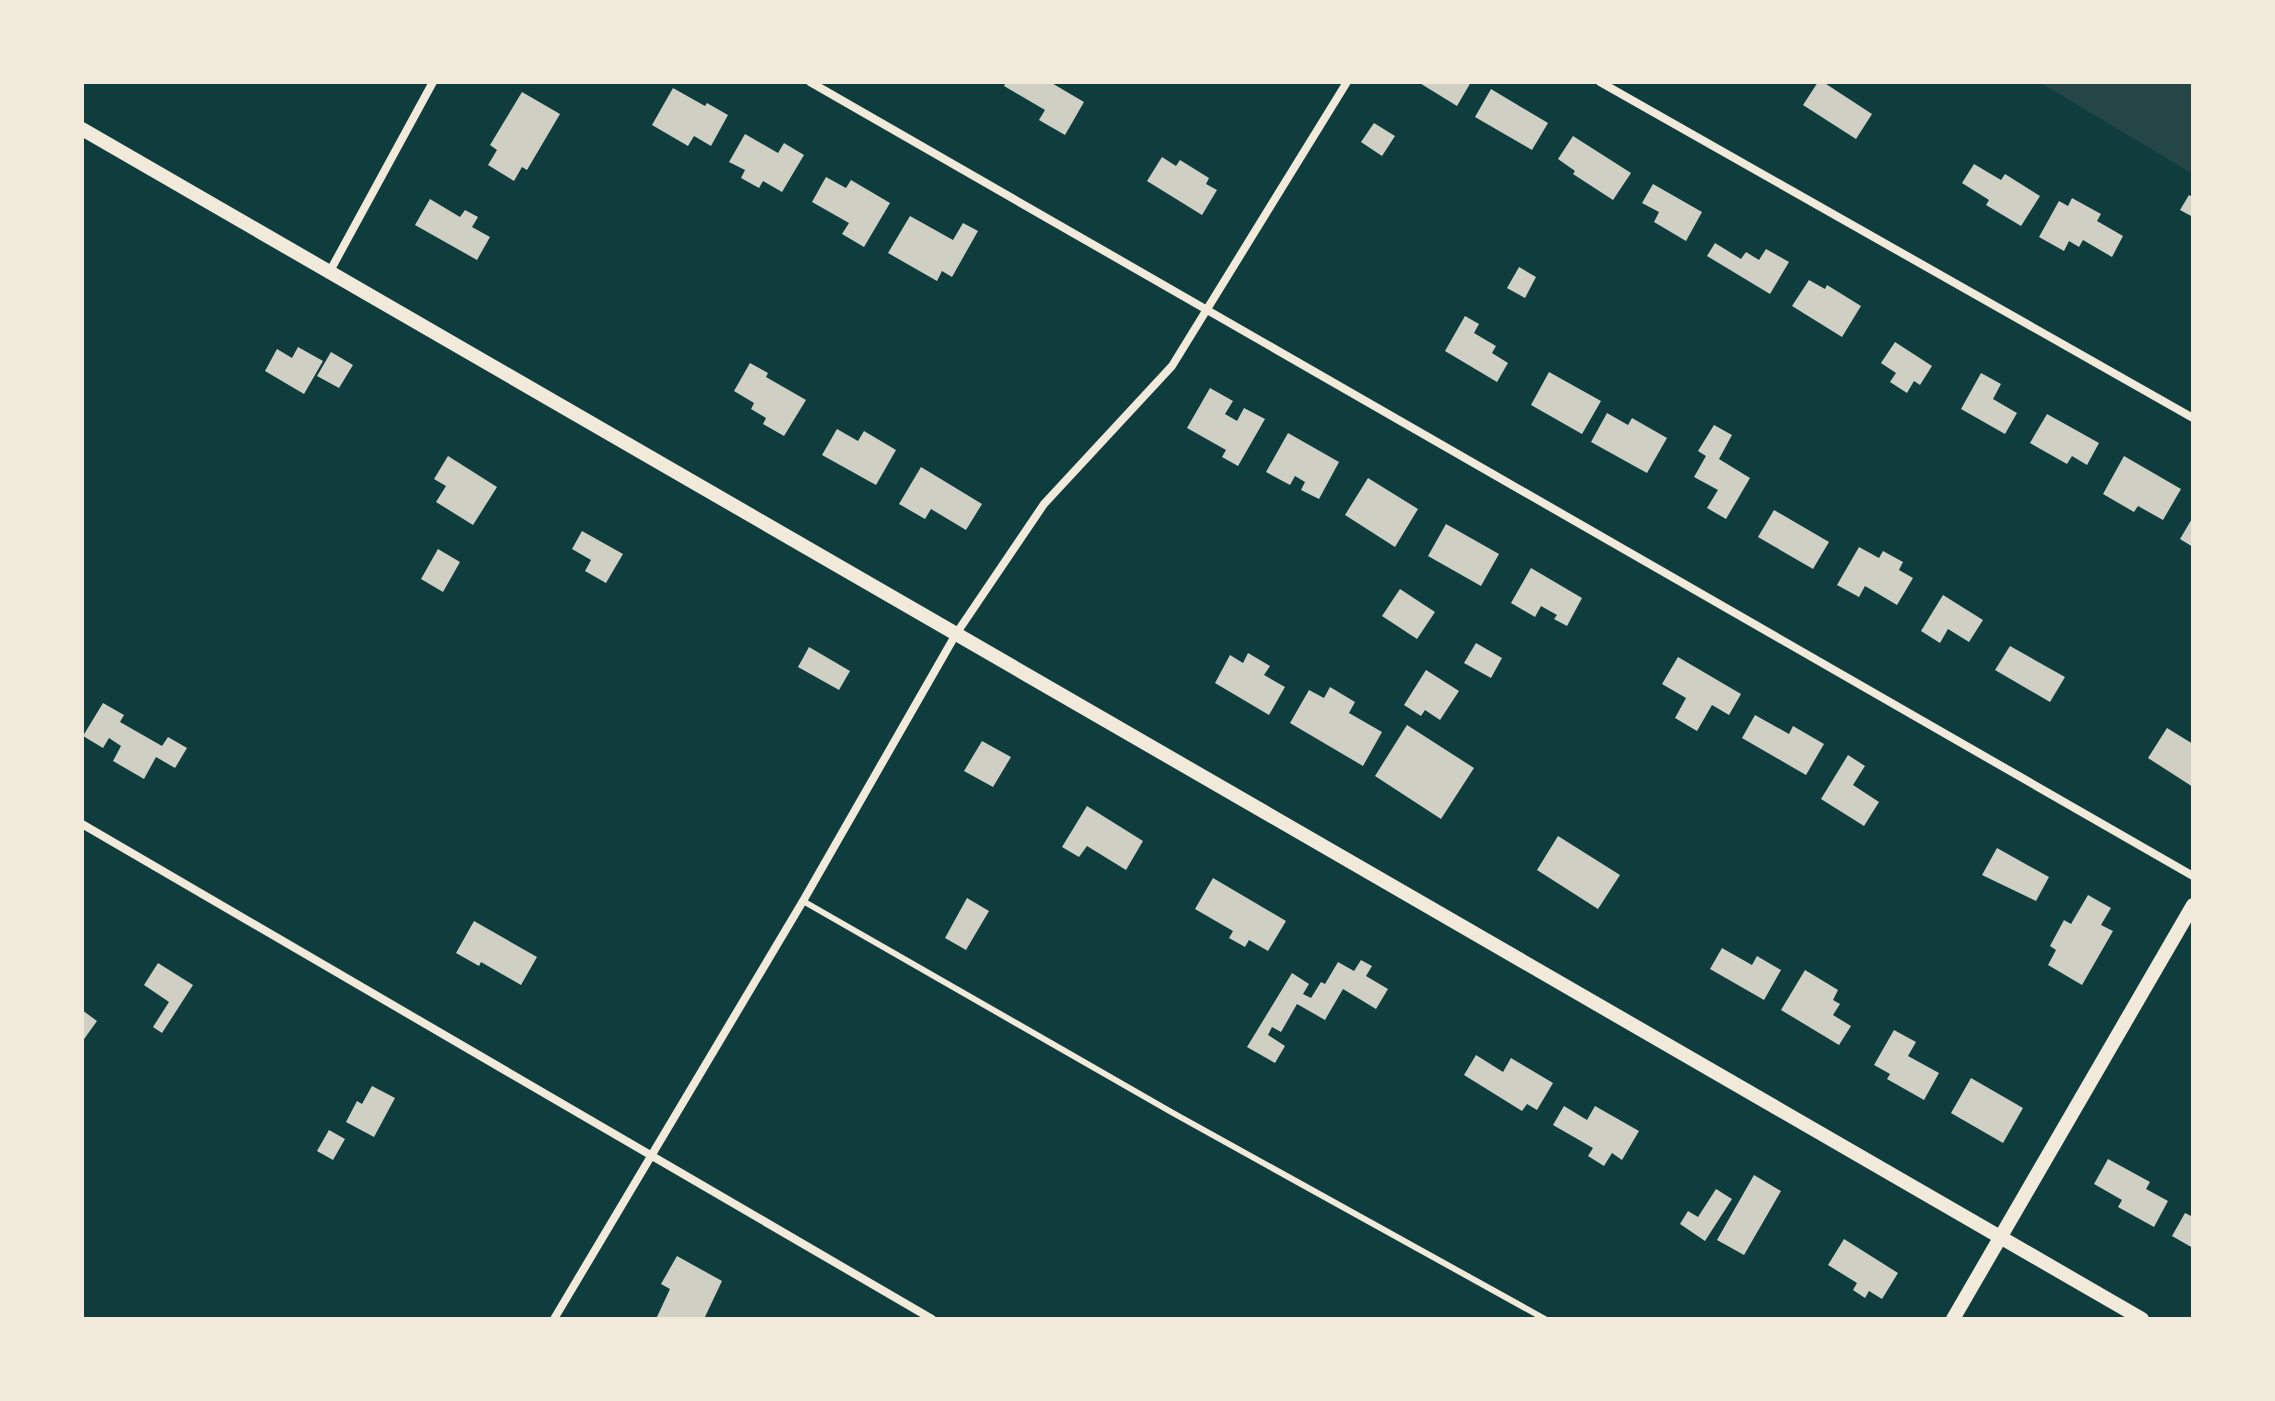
<svg xmlns="http://www.w3.org/2000/svg" width="2275" height="1401" font-family="Helvetica,sans-serif">
<style>
.green{fill:#244646}
.building{fill:#cfcfc3}
.lines{fill:none;stroke-linecap:round;stroke-linejoin:round}
.service{stroke:#f1e9da;stroke-width:6}
.minor{stroke:#f1e9da;stroke-width:8}
.tertiary{stroke:#f1e9da;stroke-width:14}
</style>
<rect width="100%" height="100%" fill="#0f3d3e"/>
<path class="green" d="M2039 82H2193V174Z"/>
<path class="building" d="M1006 82H1050L1084 102 1065 135 1039 120 1045 110 1004 86Z
M1418 82H1471L1457 106Z
M1818 82H1823L1872 114 1856 139 1803 105Z
M673 88 705 106 707 103 728 115 711 146 694 136 688 146 652 125Z
M1491 89 1548 123 1532 150 1475 117Z
M522 92 560 114 527 170 522 167 514 181 488 165 497 150 490 145Z
M1374 123 1395 136 1382 156 1361 142Z
M745 134 778 153 784 143 804 155 782 192 763 181 759 188 741 178 745 170 729 162Z
M1573 136 1631 173 1613 200 1573 174 1575 171 1558 159Z
M1162 157 1176 166 1180 160 1209 178 1206 184 1217 190 1202 215 1147 181Z
M1974 164 2001 180 2005 174 2040 196 2021 226 1986 205 1989 200 1962 183Z
M826 177 846 188 851 180 890 203 864 247 842 234 849 223 812 202Z
M1653 184 1702 212 1686 241 1654 222 1659 212 1642 203Z
M2189 195 2193 197V217L2180 210Z
M2072 198 2101 214 2097 221 2123 236 2112 257 2083 240 2079 247 2069 241 2064 251 2039 237 2059 201 2068 206Z
M430 199 460 217 465 210 478 217 472 227 490 237 477 260 415 225Z
M910 216 953 240 963 223 978 231 952 277 942 271 937 281 888 253Z
M1715 243 1741 259 1746 252 1759 260 1766 249 1789 262 1770 294 1707 256Z
M1519 267 1536 277 1525 298 1507 288Z
M1809 280 1825 289 1827 285 1861 306 1842 337 1792 306Z
M1465 316 1479 324 1474 333 1496 346 1492 353 1508 363 1497 382 1445 351Z
M1895 342 1932 366 1920 385 1914 381 1907 393 1890 382 1896 373 1881 363Z
M298 347 323 361 304 394 265 371 277 349 292 358Z
M331 352 353 365 339 388 317 376Z
M750 363 768 373 766 377 806 400 784 436 763 424 766 418 751 409 754 403 734 391Z
M1549 372 1601 401 1582 434 1531 405Z
M1981 373 2001 384 1993 399 2017 413 2005 434 1961 409Z
M1210 388 1233 401 1225 414 1237 421 1244 408 1265 419 1238 466 1222 457 1226 450 1187 428Z
M1607 413 1628 425 1632 418 1667 438 1647 473 1591 442Z
M2047 414 2099 443 2087 465 2072 456 2067 464 2030 443Z
M1714 425 1732 435 1719 459 1750 478 1726 519 1707 508 1718 490 1694 477 1706 456 1698 451Z
M837 429 858 441 864 431 896 450 876 485 822 455Z
M1288 433 1339 462 1319 499 1301 490 1305 482 1295 476 1290 485 1266 472Z
M448 456 497 487 473 525 436 502 446 486 434 479Z
M2124 456 2181 489 2163 520 2138 506 2134 512 2103 494Z
M921 467 982 504 966 530 931 509 925 519 899 504Z
M1368 478 1418 509 1395 547 1345 515Z
M1774 510 1829 542 1813 569 1758 537Z
M2193 517V547L2180 539Z
M1446 524 1499 554 1481 586 1428 556Z
M582 531 623 554 606 583 585 571 591 560 572 549Z
M1859 547 1879 558 1883 551 1903 562 1899 570 1913 578 1897 605 1865 586 1859 597 1837 585Z
M438 549 460 562 443 592 421 579Z
M1531 568 1582 598 1567 626 1554 619 1557 615 1541 606 1535 617 1511 603Z
M1400 589 1435 612 1417 639 1382 616Z
M1943 595 1983 620 1969 642 1948 629 1940 643 1921 631Z
M1476 643 1502 658 1491 678 1464 663Z
M2010 646 2065 677 2050 702 1995 670Z
M809 647 850 671 839 690 798 667Z
M1248 653 1270 666 1264 675 1285 687 1269 715 1215 683 1230 655 1243 663Z
M1678 657 1741 694 1729 715 1712 705 1697 731 1675 718 1686 698 1662 684Z
M1426 670 1459 691 1440 720 1425 710 1421 716 1404 705Z
M1330 687 1355 702 1349 713 1382 732 1363 766 1290 723 1309 690 1324 698Z
M103 703 124 715 120 722 162 746 168 737 187 748 175 768 156 757 144 779 113 761 121 746 109 738 103 748 83 736Z
M1755 715 1789 734 1793 726 1824 744 1806 775 1742 738Z
M1407 725 1474 768 1441 819 1375 776Z
M2167 728 2193 744V787L2148 758Z
M982 741 1011 757 993 787 964 771Z
M1848 755 1865 766 1853 785 1879 802 1864 826 1821 799Z
M1087 806 1143 841 1126 870 1087 846 1079 857 1062 847Z
M1558 836 1620 875 1598 909 1537 870Z
M1997 848 2049 877 2036 901 1982 875Z
M1213 878 1286 921 1268 951 1249 940 1245 947 1229 938 1233 931 1195 909Z
M2088 895 2111 908 2101 925 2113 931 2082 985 2048 965 2056 950 2050 946 2064 920 2071 924Z
M967 898 989 911 966 950 945 938Z
M474 921 537 957 521 985 481 962 479 966 456 953Z
M1722 948 1752 965 1757 956 1781 970 1764 1000 1710 969Z
M1361 960 1372 966 1366 976 1388 989 1376 1009 1343 989 1325 1020 1297 1004 1281 1032 1272 1027 1268 1035 1285 1046 1275 1063 1247 1047 1292 973 1309 984 1303 994 1311 998 1321 982 1325 984 1338 962 1354 971Z
M158 963 193 985 162 1033 153 1027 169 1002 144 985Z
M1805 970 1838 990 1833 1000 1840 1004 1833 1015 1851 1026 1839 1045 1781 1010Z
M82 1010 97 1021 82 1042Z
M1894 1030 1916 1042 1908 1056 1939 1073 1924 1100 1887 1079 1890 1074 1874 1065Z
M1476 1055 1503 1072 1511 1058 1553 1083 1537 1110 1527 1104 1522 1111 1464 1075Z
M1971 1078 2023 1108 2003 1143 1951 1113Z
M372 1086 395 1098 374 1137 346 1122 357 1101 362 1104Z
M1564 1106 1587 1120 1595 1106 1639 1131 1622 1160 1612 1153 1604 1166 1588 1156 1593 1148 1553 1125Z
M329 1130 345 1139 333 1160 317 1151Z
M2108 1159 2150 1182 2146 1189 2168 1201 2154 1227 2118 1207 2122 1200 2094 1184Z
M1754 1175 1781 1191 1744 1255 1717 1240Z
M1716 1189 1732 1199 1705 1241 1680 1224 1688 1211 1698 1217Z
M2185 1213 2193 1217V1248L2172 1236Z
M1844 1239 1898 1273 1882 1299 1869 1291 1865 1298 1853 1290 1857 1283 1828 1265Z
M677 1256 722 1281 704 1319H656L670 1289 661 1284Z"/>
<g class="lines">
<path class="service" d="M803 901 1173 1113 1545 1319"/>
<path class="minor" d="M810 82 2193 876
M1600 82 2193 418
M330 271 433 82
M82 824 932 1319
M554 1319 803 901 956 634 1044 504 1172 366 1347 82"/>
<path class="tertiary" d="M82 129 2142 1319
M1953 1319 2193 905"/>
</g>
<rect width="2275" height="1401" fill="none" stroke="#f1e9da" stroke-width="168"/>
</svg>
